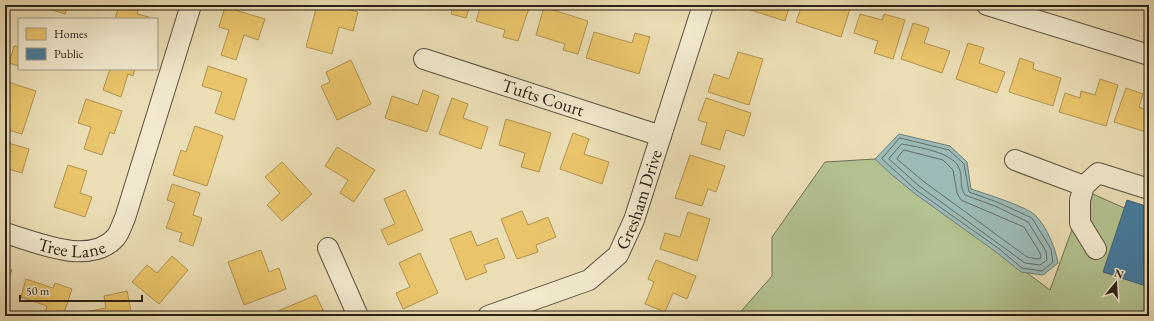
<svg xmlns="http://www.w3.org/2000/svg" width="1154" height="321" font-family="'EB Garamond',serif">
<style>
.green{fill:#b3c290;stroke:#6e7253}
.water{fill:#9cbab7;stroke:#6e7d77}
.homes{fill:#e9c46a;stroke:#b09351}
.public{fill:#457b9d;stroke:#3d6074}
.lines{fill:none;stroke-linecap:round;stroke-linejoin:round}
.shore{stroke:#636e66;stroke-width:1}
.minor-casing{stroke:#5a503e;stroke-width:22}
.minor{stroke:#f2e9ce;stroke-width:20}
.labels{text-anchor:middle;stroke-width:4;stroke-linejoin:round;paint-order:stroke}
.street-label{font-size:18px;fill:#2a2116;stroke:#f2e9ce}
</style>
<rect width="100%" height="100%" fill="#ebddb4"/>
<filter id="stains"><feTurbulence type="fractalNoise" baseFrequency=".005" numOctaves="4"/><feColorMatrix values="0 0 0 0 .2 0 0 0 0 .09 0 0 0 0 .02 0 0 0 .5 -.17"/></filter>
<radialGradient id="worn" r=".72"><stop offset=".6" stop-color="#630" stop-opacity="0"/><stop offset="1" stop-color="#630" stop-opacity=".3"/></radialGradient>
<path class="green" d="M875 159 1050 290 1086 191 1131 211 1149 241V316H737L772 276V237L825 162Z"/>
<path class="water" d="M899 134 950 146 967 162 971 189C986 194 1025 206 1035 215 1047 227 1055 247 1058 263L1043 275 1021 272 996 252 914 193 891 174 875 159Z"/>
<path class="homes" d="M37 5H68L65 14Z
M119 5H140L137 14 149 17V19H115Z
M317 5H330L358 12 353 31 339 27 332 54 306 47Z
M445 5H470L466 18 451 14 453 7Z
M481 5H519L529 8 518 41 503 37 505 30 476 21Z
M742 5H790L785 21 741 7Z
M802 5H821L828 8 829 5 851 6 841 37 796 22Z
M225 7 265 19 258 40 244 35 236 60 221 55 229 30 219 27Z
M544 7 588 21 578 54 563 50 565 44 536 35Z
M860 14 882 20 884 14 905 20 893 59 874 53 878 41 854 33Z
M913 23 929 28 924 43 950 51 942 73 901 59Z
M594 32 632 43 635 33 650 37 639 74 586 58Z
M19 43V66L9 63 14 46 18 47Z
M968 43 984 48 979 63 1005 72 997 93 956 79Z
M738 52 763 59 749 105 708 92 714 74 729 79Z
M1020 58 1034 63 1033 69 1061 78 1053 106 1009 92Z
M351 60 371 104 337 120 321 86 330 82 326 72Z
M208 66 247 79 234 120 215 113 222 92 202 86Z
M110 69H135L133 76 128 74 121 97 103 90Z
M1100 79 1118 85 1106 126 1059 112 1065 93 1080 98 1081 91 1095 95Z
M5 81 36 91 22 134 5 129 10 106 5 104Z
M1126 88 1143 94 1139 107 1146 110 1149 103V133L1114 122Z
M423 90 439 96 427 132 385 118 392 96 418 105Z
M452 98 468 104 463 118 488 127 481 149 439 134Z
M706 98 751 113 744 136 726 130 720 150 701 144 707 123 698 120Z
M86 99 122 111 114 134 110 132 102 155 84 149 91 127 78 123Z
M506 119 551 133 539 172 521 167 525 153 499 145Z
M195 126 223 136 207 186 173 175 181 150 186 152Z
M573 133 589 139 584 154 609 162 602 184 560 169Z
M5 142 29 149 22 173 5 168Z
M337 147 375 170 354 202 340 193 348 180 325 166Z
M690 155 725 166 716 192 708 189 702 206 675 198Z
M282 162 312 194 282 221 267 205 280 193 265 177Z
M68 165 87 171 80 193 92 197 85 217 54 207Z
M172 184 200 193 193 215 202 218 193 246 179 241 182 233 166 228 175 203 167 200Z
M405 190 423 230 388 245 381 230 395 224 384 199Z
M522 211 528 225 548 217 556 237 536 245 538 252 517 259 501 219Z
M688 212 710 219 697 261 660 249 665 233 680 237Z
M471 231 477 246 497 238 505 258 484 265 487 272 466 280 450 239Z
M261 250 269 272 279 268 286 289 244 305 228 262Z
M420 253 438 293 403 309 396 293 410 287 399 263Z
M172 256 188 270 159 304 132 282 147 265 157 273Z
M656 260 696 276 687 299 673 293 665 312 645 304 654 282 648 279Z
M5 268 12 270 5 291Z
M26 279 53 288 55 283 72 289 63 316H53L45 313 47 306 21 297Z
M127 291 132 316H86L85 312 106 308 104 296Z
M316 295 324 312 315 316H281L278 311Z"/>
<path class="public" d="M1127 200 1149 207V287L1103 272Z"/>
<g class="lines">
<path class="shore" d="M900 138 949 150 964 164 969 192 997 202 1032 218 1051 249 1053 262 1042 271 1022 268 998 248 916 190 882 159Z
M902 144C917 147 953 152 959 168 963 176 959 187 965 195L995 206 1028 222 1046 251 1047 260 1040 265 1025 263 919 186 889 159Z
M904 150 943 160 953 170 957 193 961 200 1024 227 1040 253 1041 258 1038 259 1027 257 923 181 897 159Z"/>
<defs>
<g id="minor">
<path d="M987 5 1149 55"/>
<path id="s1" d="M424 59 661 136"/>
<path d="M1015 160 1084 186"/>
<path id="s2" d="M5 233C36 242 90 267 116 237 120 232 122 224 125 218L191 5"/>
<path d="M328 248 358 316"/>
<path d="M1096 249 1080 223V200L1084 186 1098 173 1149 189"/>
<path id="s3" d="M488 316 589 280 618 255 634 220 703 5"/>
</g>
</defs>
<use href="#minor" class="minor-casing"/>
<use href="#minor" class="minor"/>
</g>
<g class="labels">
<g class="street-label">
<text dy="6" stroke="none"><textPath href="#s1" startOffset="125">Tufts Court</textPath></text>
<text dy="6" stroke="none"><textPath href="#s3" startOffset="205">Gresham Drive</textPath></text>
<text dy="6" stroke="none"><textPath href="#s2" startOffset="69">Tree Lane</textPath></text>
</g>
</g>
<rect width="1154" height="321" fill="none" stroke="#ebddb4" stroke-width="20"/>
<rect x="6" y="6" width="1142" height="309" fill="none" stroke="#2a2116" stroke-width="2"/>
<rect x="10" y="10" width="1134" height="301" fill="none" stroke="#2a2116"/>
<rect x="18" y="18" width="140" height="52" fill="#f2e9ce" stroke="#a29984"/>
<rect x="26" y="28" width="20" height="12" fill="#e9c46a" stroke="#a29984"/>
<text x="54" y="38" font-size="12" fill="#2a2116">Homes</text>
<rect x="26" y="48" width="20" height="12" fill="#457b9d" stroke="#a29984"/>
<text x="54" y="58" font-size="12" fill="#2a2116">Public</text>
<g transform="translate(1116 283) rotate(18)" stroke="#f2e9ce" stroke-width="3" paint-order="stroke">
<path d="M0-3L7 15L0 10L-7 15Z" fill="#2a2116"/>
<text y="-6" font-size="11" font-weight="bold" text-anchor="middle" fill="#2a2116">N</text>
</g>
<path d="M20 295v6h122v-6" fill="none" stroke="#2a2116" stroke-width="2"/>
<text x="26" y="295" font-size="12" fill="#2a2116" stroke="#f2e9ce" stroke-width="3" paint-order="stroke">50 m</text>
<rect width="100%" height="100%" filter="url(#stains)"/>
<rect width="100%" height="100%" fill="url(#worn)"/>
</svg>
